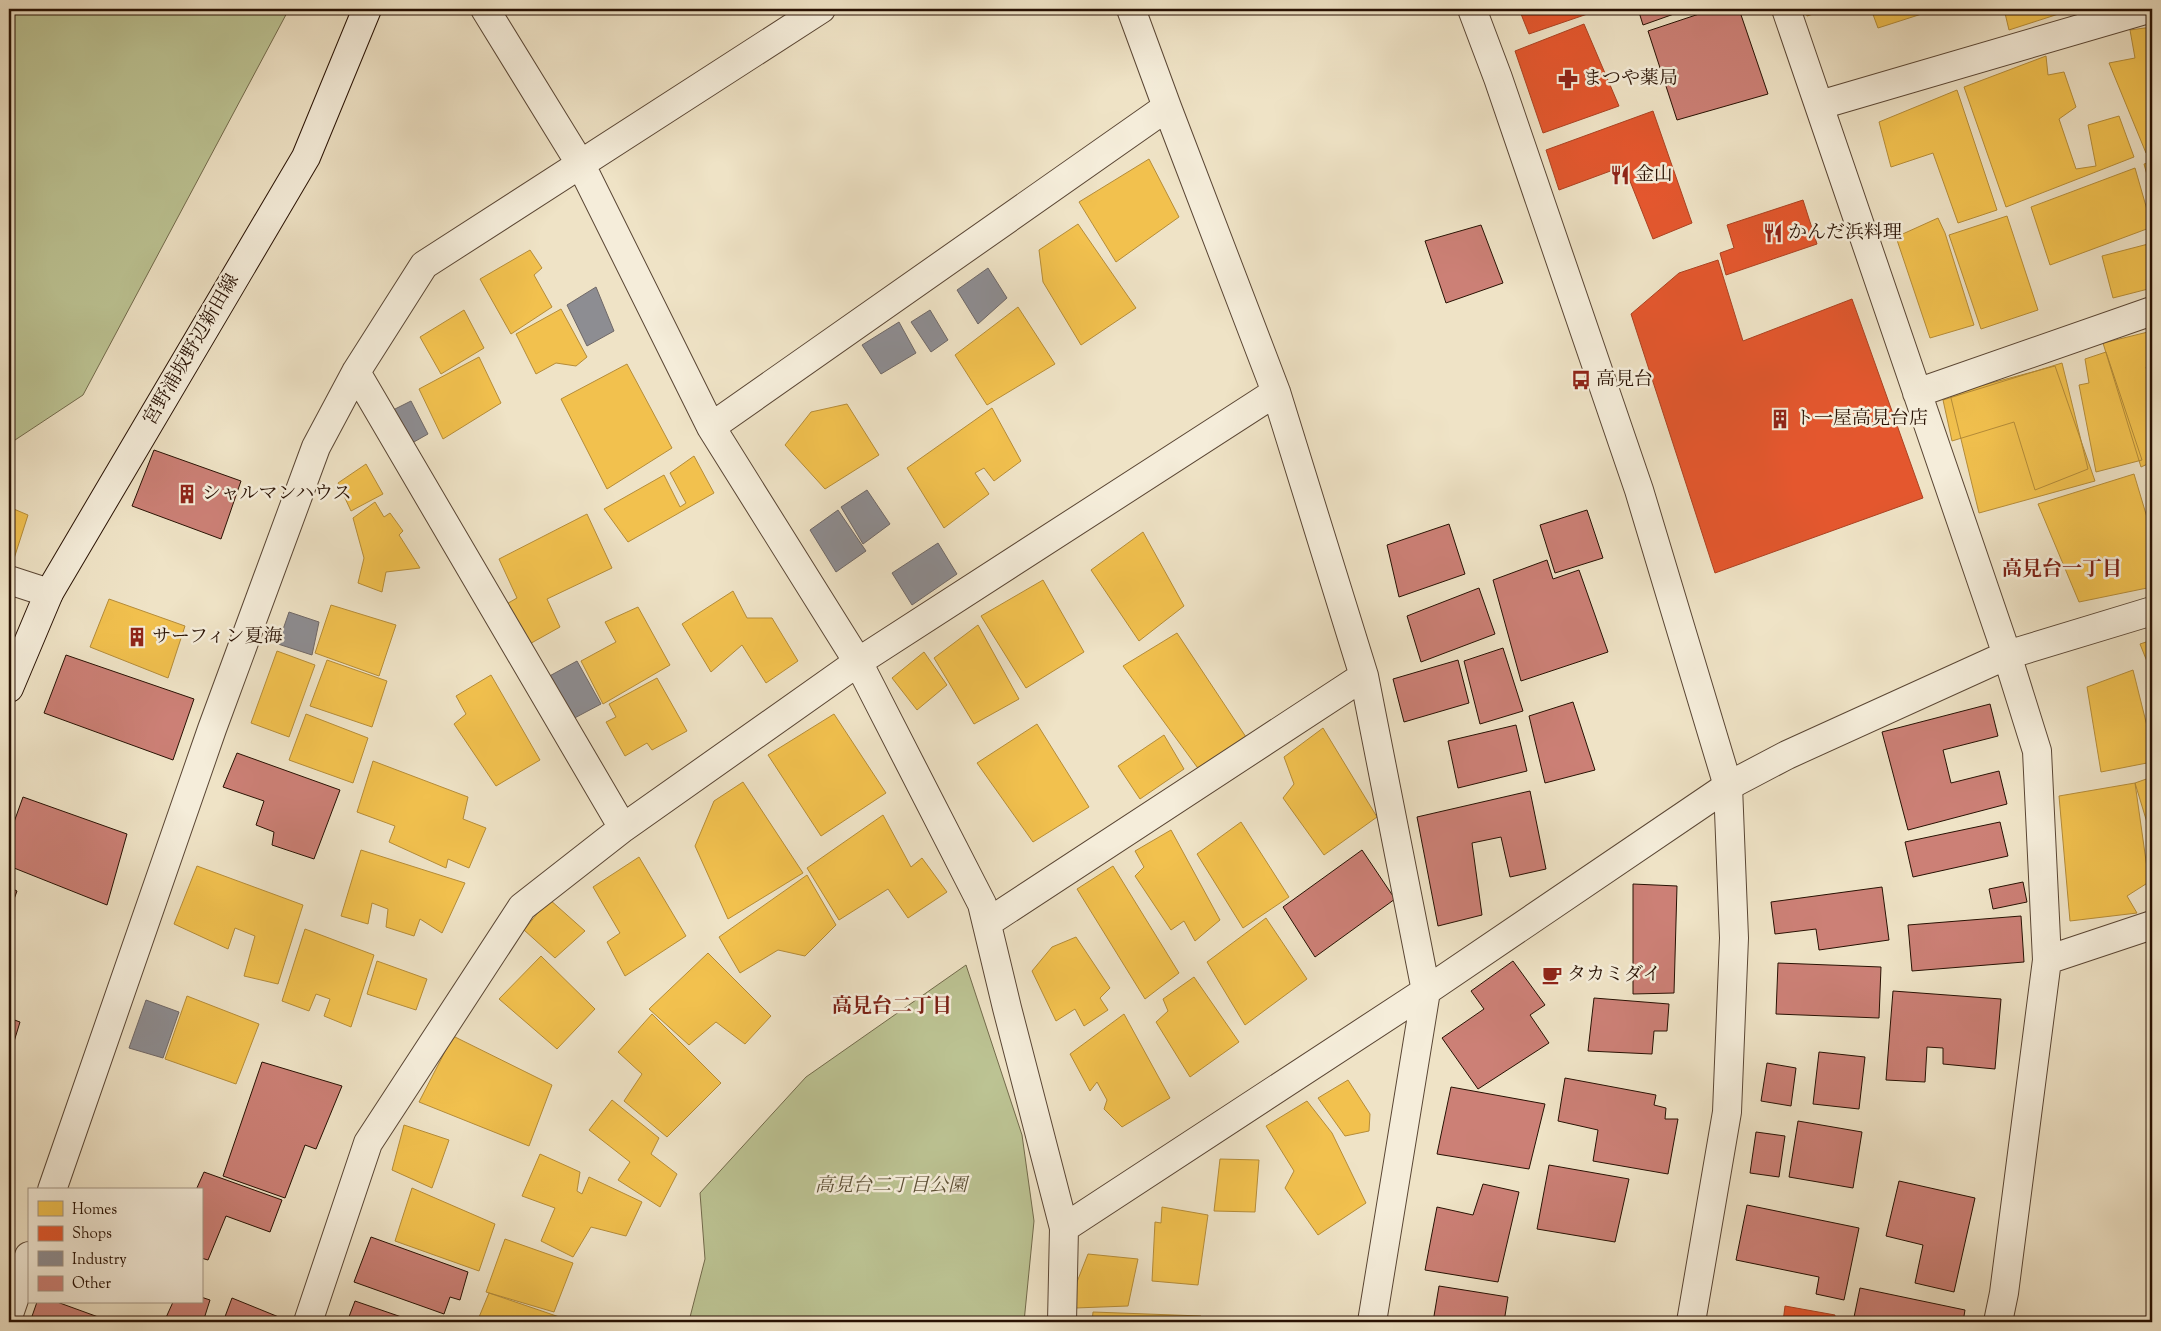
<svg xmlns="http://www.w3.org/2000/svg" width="2161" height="1331" viewBox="0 0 2161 1331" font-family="'Sorts Mill Goudy','Noto Serif JP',serif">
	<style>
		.green { fill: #bcc393; stroke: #726a4b }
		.homes { fill: #f2c14e; stroke: #b58c38 }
		.shops { fill: #e4572e; stroke: #ac4221 }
		.industry { fill: #8d8d92; stroke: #6f6867 }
		.building { fill: #cc8076; stroke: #281103 }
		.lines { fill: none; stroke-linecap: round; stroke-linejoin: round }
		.minor-casing { stroke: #5a4634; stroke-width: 30 }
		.tertiary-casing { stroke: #5a4634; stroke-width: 30 }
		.secondary-casing { stroke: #281103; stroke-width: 30 }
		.minor { stroke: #f5edda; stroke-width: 28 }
		.tertiary { stroke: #f5edda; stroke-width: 28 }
		.secondary { stroke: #f5edda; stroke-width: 28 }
		.labels { text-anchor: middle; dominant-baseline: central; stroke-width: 5; stroke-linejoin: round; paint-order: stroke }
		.poi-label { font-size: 19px; fill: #281103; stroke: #f5edda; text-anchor: start }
		.street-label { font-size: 19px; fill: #281103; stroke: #f5edda }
		.park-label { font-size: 19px; font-style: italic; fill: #5c4f35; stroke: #f5edda }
		.neighbourhood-label { font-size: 20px; font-weight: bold; fill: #7a1f14; stroke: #f5edda }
	</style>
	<rect width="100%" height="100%" fill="#efe3c6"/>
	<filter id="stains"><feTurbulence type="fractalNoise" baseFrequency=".004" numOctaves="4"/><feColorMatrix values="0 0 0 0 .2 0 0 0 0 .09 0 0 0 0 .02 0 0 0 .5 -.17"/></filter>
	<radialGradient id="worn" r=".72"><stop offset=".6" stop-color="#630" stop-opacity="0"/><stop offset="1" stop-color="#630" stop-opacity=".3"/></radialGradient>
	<path class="green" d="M9 9H289L83 395 9 444Z
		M966 965 1022 1135 1034 1221 1024 1322 689 1321 705 1259 700 1193 806 1077Z"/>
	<path class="homes" d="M1805 9H1829L1807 16Z
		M1871 9H1931V11L1878 28Z
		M2004 9H2074L2009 30Z
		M2152 27V151L2146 153 2109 63 2135 58 2130 30Z
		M2046 56 2048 75 2064 72 2076 107 2059 119 2076 169 2096 166 2088 125 2119 116 2134 157 2006 207 1964 87Z
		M1957 90 1997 210 1958 223 1933 153 1891 167 1879 122Z
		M1149 159 1179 217 1116 262 1079 202Z
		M2152 162V193L2144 164Z
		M2135 168 2152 227 2050 265 2031 207Z
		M2007 216 2038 310 1981 329 1949 235Z
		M1938 218 1945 233 1974 325 1930 338 1896 237Z
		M1078 224 1136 308 1081 345 1043 282 1039 250Z
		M2152 243V288L2113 298 2102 256Z
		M530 250 542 268 534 275 552 307 511 334 480 279Z
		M1018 307 1055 364 987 405 955 355Z
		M561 309 587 357 576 366 556 363 536 374 516 334Z
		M464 310 484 348 441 374 420 337Z
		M2152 331V462L2141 467 2103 343Z
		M2106 352 2142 460 2096 472 2079 385 2089 383 2085 359Z
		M479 357 501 403 443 439 419 389Z
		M2152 362V390L2146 367Z
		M2062 363 2088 469 2035 490 2014 422 1952 441 1943 400Z
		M627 364 672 448 607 489 561 399Z
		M2055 366 2095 481 1979 513 1950 394Z
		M847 404 879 455 825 489 785 445 811 412Z
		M992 408 1021 461 994 481 984 468 975 473 989 494 944 528 907 468Z
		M694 456 714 493 628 542 604 509 664 475 680 507 686 503 670 473Z
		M366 464 383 494 351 511 338 483Z
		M2134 474 2152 534V587L2079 602 2038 504Z
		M375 502 384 517 390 513 403 531 399 535 420 568 386 572 382 592 358 583 364 558 353 518Z
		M9 507 28 515 11 568 9 567Z
		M587 514 612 568 547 599 560 627 526 646 503 606 517 598 499 559Z
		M1143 532 1184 606 1139 641 1091 570Z
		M1043 580 1084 652 1026 688 981 616Z
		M733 591 747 618H772L798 661 766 683 742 645 711 672 682 624Z
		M109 599 185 626 168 678 90 647Z
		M331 605 396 625 379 676 315 653Z
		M638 607 670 665 603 704 581 661 616 642 605 622Z
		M978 625 1019 699 974 724 934 658Z
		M1177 633 1246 737 1200 771 1123 666Z
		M2152 640V674L2140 644Z
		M277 651 315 665 289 737 251 723Z
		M924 652 947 685 917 710 892 678Z
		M327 660 387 681 372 727 310 706Z
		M2133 670 2152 746V762L2101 772 2087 687Z
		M491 675 540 760 496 786 454 724 466 714 456 696Z
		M657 678 687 731 652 750 647 743 625 756 606 722 616 717 609 704Z
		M306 714 368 738 353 783 289 760Z
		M834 714 886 793 821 836 768 755Z
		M1037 724 1089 807 1033 842 977 763Z
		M1323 728 1377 817 1324 855 1283 798 1294 784 1284 757Z
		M1164 735 1184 769 1140 799 1118 766Z
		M373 761 468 797 463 819 486 828 469 868 448 859 446 868 389 842 395 826 357 812Z
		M2152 777V839L2135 783Z
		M743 782 803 873 728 919 695 846 714 801Z
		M2135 783 2149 882 2127 896 2137 913 2070 921 2059 796Z
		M883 815 911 867 922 858 947 892 908 918 888 889 839 920 807 868Z
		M1241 822 1289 897 1243 928 1197 854Z
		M1171 830 1220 920 1195 941 1184 921 1171 930 1135 876 1144 867 1135 851Z
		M361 850 465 883 442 933 420 919 414 936 386 927 388 909 372 903 368 924 341 916Z
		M639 857 686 936 625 976 607 942 620 933 593 887Z
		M197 866 303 905 278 984 244 976 255 936 235 928 228 949 174 924Z
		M1113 866 1179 973 1145 999 1077 889Z
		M807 875 836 925 805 956 778 950 740 973 719 937Z
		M549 899 585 931 555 958 524 930Z
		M1266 918 1307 979 1245 1025 1207 962Z
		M305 929 374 955 351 1027 324 1016 330 999 316 994 309 1011 282 1001Z
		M1076 937 1110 988 1100 998 1108 1010 1084 1026 1075 1009 1056 1021 1032 971 1052 947Z
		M708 953 771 1016 745 1044 716 1022 689 1045 649 1009Z
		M541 956 595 1009 557 1049 499 999Z
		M377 961 427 979 416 1010 367 994Z
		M1194 977 1239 1042 1190 1077 1156 1022 1168 1011 1163 999Z
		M187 996 259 1024 236 1084 165 1059Z
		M652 1014 721 1083 667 1137 624 1101 642 1074 618 1052Z
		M1124 1014 1170 1098 1122 1127 1104 1109 1107 1100 1097 1082 1090 1091 1070 1054Z
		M453 1036 552 1085 529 1146 419 1102Z
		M1348 1080 1370 1114 1369 1131 1345 1136 1318 1098Z
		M612 1100 659 1138 651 1154 677 1174 660 1207 618 1180 630 1162 589 1130Z
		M1307 1101 1332 1133 1366 1203 1318 1235 1285 1188 1294 1171 1266 1126Z
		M404 1125 449 1140 432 1188 392 1170Z
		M540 1154 580 1172 577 1191 582 1194 589 1177 642 1202 626 1236 591 1227 573 1257 541 1241 555 1208 522 1196Z
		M1220 1159 1259 1160 1255 1212 1214 1211Z
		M412 1188 495 1224 479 1271 395 1241Z
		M1162 1207 1208 1215 1198 1285 1152 1281 1155 1222 1161 1223Z
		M505 1239 573 1263 554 1312 486 1292Z
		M1088 1254 1138 1259 1128 1306 1075 1308V1287Z
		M489 1293 574 1322H477Z
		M1093 1312 1201 1316V1322H1092Z"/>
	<path class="shops" d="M1519 9H1602L1529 34Z
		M1584 24 1619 106 1543 133 1515 51Z
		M1653 111 1692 223 1653 239 1624 166 1559 190 1546 150Z
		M1803 200 1817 244 1726 275 1720 253 1734 248 1727 225Z
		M1718 260 1743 341 1852 299 1923 498 1715 573 1631 314 1679 273Z
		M1785 1306 1835 1315 1834 1322H1783Z"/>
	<path class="industry" d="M988 268 1007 298 978 324 957 290Z
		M596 287 614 331 587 346 567 305Z
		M930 310 948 340 931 352 911 322Z
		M899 322 916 353 881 374 862 345Z
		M411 401 428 434 405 447 387 413Z
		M867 490 890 524 863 544 841 507Z
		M838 510 866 551 836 572 810 530Z
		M938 543 957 574 912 605 892 573Z
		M289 612 319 622 312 655 278 644Z
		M577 661 601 704 567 722 544 679Z
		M146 1000 179 1012 163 1058 129 1048Z"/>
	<path class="building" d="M1638 9H1688L1643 25Z
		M1714 9H1739L1768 94 1677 120 1648 31Z
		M1481 225 1503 283 1446 303 1425 241Z
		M154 450 241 481 221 539 132 506Z
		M1587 510 1603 558 1555 573 1540 525Z
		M1449 524 1465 574 1399 597 1387 545Z
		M1547 560 1553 579 1579 570 1608 652 1521 681 1493 580Z
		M1479 588 1495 634 1421 662 1407 616Z
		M1503 648 1523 711 1480 724 1464 661Z
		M66 655 194 699 173 760 44 713Z
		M1458 660 1469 703 1404 722 1393 679Z
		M1573 702 1595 770 1545 783 1529 716Z
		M1990 704 1998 736 1943 750 1951 783 1999 771 2007 804 1908 830 1882 732Z
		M1516 725 1527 771 1458 788 1448 741Z
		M237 753 340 790 314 859 272 845 274 832 256 825 264 801 223 787Z
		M1530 791 1546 869 1510 877 1501 837 1472 843 1482 915 1438 926 1417 817Z
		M23 797 127 834 107 905 9 866V836Z
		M2000 822 2008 856 1913 877 1905 842Z
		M1362 850 1395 899 1315 957 1283 907Z
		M2023 882 2027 902 1993 909 1989 889Z
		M1633 884 1677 886 1674 993 1633 994Z
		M9 887 17 891 9 913Z
		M1882 887 1889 940 1819 950 1816 929 1775 934 1771 902Z
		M2021 916 2024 962 1912 971 1908 925Z
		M1513 961 1545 1005 1530 1015 1549 1043 1478 1089 1442 1038 1484 1009 1471 991Z
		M1778 963 1881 967 1879 1018 1776 1014Z
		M1893 991 2001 999 1995 1069 1943 1064V1048L1927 1047 1925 1082 1886 1080Z
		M1594 998 1669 1004 1667 1031H1654L1652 1054 1588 1051Z
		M9 1018 20 1022 9 1058Z
		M1819 1052 1865 1057 1859 1109 1813 1104Z
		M262 1062 342 1086 316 1149 305 1145 285 1198 223 1176Z
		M1767 1063 1796 1068 1791 1106 1761 1101Z
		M1565 1078 1656 1095 1654 1105 1666 1108 1665 1119H1678L1668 1174 1593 1161 1598 1130 1558 1121Z
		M1451 1087 1545 1104 1529 1169 1437 1154Z
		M1798 1121 1862 1132 1853 1188 1789 1177Z
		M1756 1132 1785 1136 1779 1177 1750 1173Z
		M1549 1165 1629 1179 1615 1242 1537 1229Z
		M204 1172 282 1200 270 1232 226 1216 208 1260 201 1258V1190H196Z
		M1899 1181 1975 1198 1954 1292 1915 1283 1923 1245 1886 1236Z
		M1483 1184 1519 1192 1498 1282 1425 1270 1437 1207 1473 1215Z
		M1747 1205 1859 1228 1844 1300 1816 1294 1819 1277 1736 1260Z
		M371 1237 468 1272 460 1300 450 1297 444 1314 354 1282Z
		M1439 1286 1508 1297 1504 1322H1433Z
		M1860 1288 1965 1310 1963 1322H1853Z
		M201 1297 210 1300 203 1322H164L173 1302H201Z
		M232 1298 291 1322H223Z
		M355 1301 416 1322H347Z
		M37 1302H57L112 1322H30Z"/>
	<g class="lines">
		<defs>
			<path id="minor" d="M485 9 581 165 711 427 858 662 982 904 1007 1008 1064 1228 1062 1322
				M1131 9 1167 107 1276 392 1364 676 1426 991 1372 1322
				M1786 9 2007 655 2037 751 2047 960 2004 1293 1998 1322
				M1820 105 2148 9
				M356 372 623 828
				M1917 393 2152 311
				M711 427 1167 107
				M9 580 49 593
				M987 923 1364 676
				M2047 960 2152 925
				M52 1190 212 729 316 447 356 372 424 265 821 9
				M1064 1228 1426 991 1728 786 1787 755 2007 655 2152 611
				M9 1314 29 1256
				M308 1322 368 1143 522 907 623 828 858 662 1276 392"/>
			<path id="tertiary" d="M1472 9 1498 78 1639 490 1728 786 1734 938 1727 1112 1691 1322"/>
			<path id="secondary" d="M9 688 49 593 306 157 367 9"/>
		</defs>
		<use href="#minor" class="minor-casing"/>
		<use href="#tertiary" class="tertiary-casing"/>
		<use href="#secondary" class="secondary-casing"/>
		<use href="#minor" class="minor"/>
		<use href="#tertiary" class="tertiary"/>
		<use href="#secondary" class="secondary"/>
	</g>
	<defs>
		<symbol id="pharmacy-bare" viewBox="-9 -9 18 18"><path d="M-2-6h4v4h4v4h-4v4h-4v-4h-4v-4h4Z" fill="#8f2418" stroke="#f5edda" stroke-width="2.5" paint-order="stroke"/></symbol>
		<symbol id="restaurant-bare" viewBox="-9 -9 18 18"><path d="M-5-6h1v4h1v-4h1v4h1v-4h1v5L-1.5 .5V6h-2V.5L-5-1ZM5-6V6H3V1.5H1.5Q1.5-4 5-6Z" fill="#8f2418" stroke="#f5edda" stroke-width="2.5" paint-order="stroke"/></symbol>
		<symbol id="bus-bare" viewBox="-9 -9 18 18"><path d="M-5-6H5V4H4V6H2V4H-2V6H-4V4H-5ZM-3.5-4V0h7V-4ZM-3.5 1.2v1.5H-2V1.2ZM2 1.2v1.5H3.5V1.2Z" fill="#8f2418" stroke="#f5edda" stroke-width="2.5" paint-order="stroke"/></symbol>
		<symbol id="building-bare" viewBox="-9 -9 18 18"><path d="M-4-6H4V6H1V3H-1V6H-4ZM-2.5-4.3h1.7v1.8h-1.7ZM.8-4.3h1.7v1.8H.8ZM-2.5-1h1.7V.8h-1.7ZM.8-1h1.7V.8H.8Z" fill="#8f2418" stroke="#f5edda" stroke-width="2.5" paint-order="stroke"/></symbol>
		<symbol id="cafe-bare" viewBox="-9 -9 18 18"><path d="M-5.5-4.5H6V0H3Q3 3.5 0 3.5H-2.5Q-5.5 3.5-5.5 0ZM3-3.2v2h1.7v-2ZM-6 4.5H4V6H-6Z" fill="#8f2418" stroke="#f5edda" stroke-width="2.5" paint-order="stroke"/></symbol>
	</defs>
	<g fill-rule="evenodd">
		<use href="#pharmacy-bare" x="1554" y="65" width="28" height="28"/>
		<use href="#restaurant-bare" x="1606" y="161" width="28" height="28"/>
		<use href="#restaurant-bare" x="1759" y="219" width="28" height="28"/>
		<use href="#bus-bare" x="1567" y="366" width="28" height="28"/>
		<use href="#building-bare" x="1766" y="405" width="28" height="28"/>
		<use href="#building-bare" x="173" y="480" width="28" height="28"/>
		<use href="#building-bare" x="123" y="623" width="28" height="28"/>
		<use href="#cafe-bare" x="1538" y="961" width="28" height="28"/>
	</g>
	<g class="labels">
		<g class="poi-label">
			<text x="1583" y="79">まつや薬局</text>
			<text x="1635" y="175">金山</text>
			<text x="1788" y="233">かんだ浜料理</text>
			<text x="1596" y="380">高見台</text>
			<text x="1795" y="419">ト一屋高見台店</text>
			<text x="202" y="494">シャルマンハウス</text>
			<text x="152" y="637">サーフィン夏海</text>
			<text x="1567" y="975">タカミダイ</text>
		</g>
		<g class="street-label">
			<text transform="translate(192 350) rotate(-60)">宮野浦坂野辺新田線</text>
		</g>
		<g class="park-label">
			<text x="891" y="1186">高見台二丁目公園</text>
		</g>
		<g class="neighbourhood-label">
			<text x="2062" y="570">高見台一丁目</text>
			<text x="892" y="1007">高見台二丁目</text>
		</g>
	</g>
	<rect width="2161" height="1331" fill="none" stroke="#efe3c6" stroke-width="30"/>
	<rect x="10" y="10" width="2141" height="1311" fill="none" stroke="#281103" stroke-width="2.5"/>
	<rect x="15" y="15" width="2131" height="1301" fill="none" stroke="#281103"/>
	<rect x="28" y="1188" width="175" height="115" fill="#f5edda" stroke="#a39584"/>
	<rect x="38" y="1201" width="25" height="15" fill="#f2c14e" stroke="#a39584"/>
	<text x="72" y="1214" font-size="15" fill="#281103">Homes</text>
	<rect x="38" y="1226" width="25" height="15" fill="#e4572e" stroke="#a39584"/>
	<text x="72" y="1238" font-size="15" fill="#281103">Shops</text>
	<rect x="38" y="1251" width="25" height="15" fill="#8d8d92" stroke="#a39584"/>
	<text x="72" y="1264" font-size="15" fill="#281103">Industry</text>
	<rect x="38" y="1276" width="25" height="15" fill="#cc8076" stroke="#a39584"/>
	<text x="72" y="1288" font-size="15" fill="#281103">Other</text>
	<rect width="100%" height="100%" filter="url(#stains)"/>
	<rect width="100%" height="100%" fill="url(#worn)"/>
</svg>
